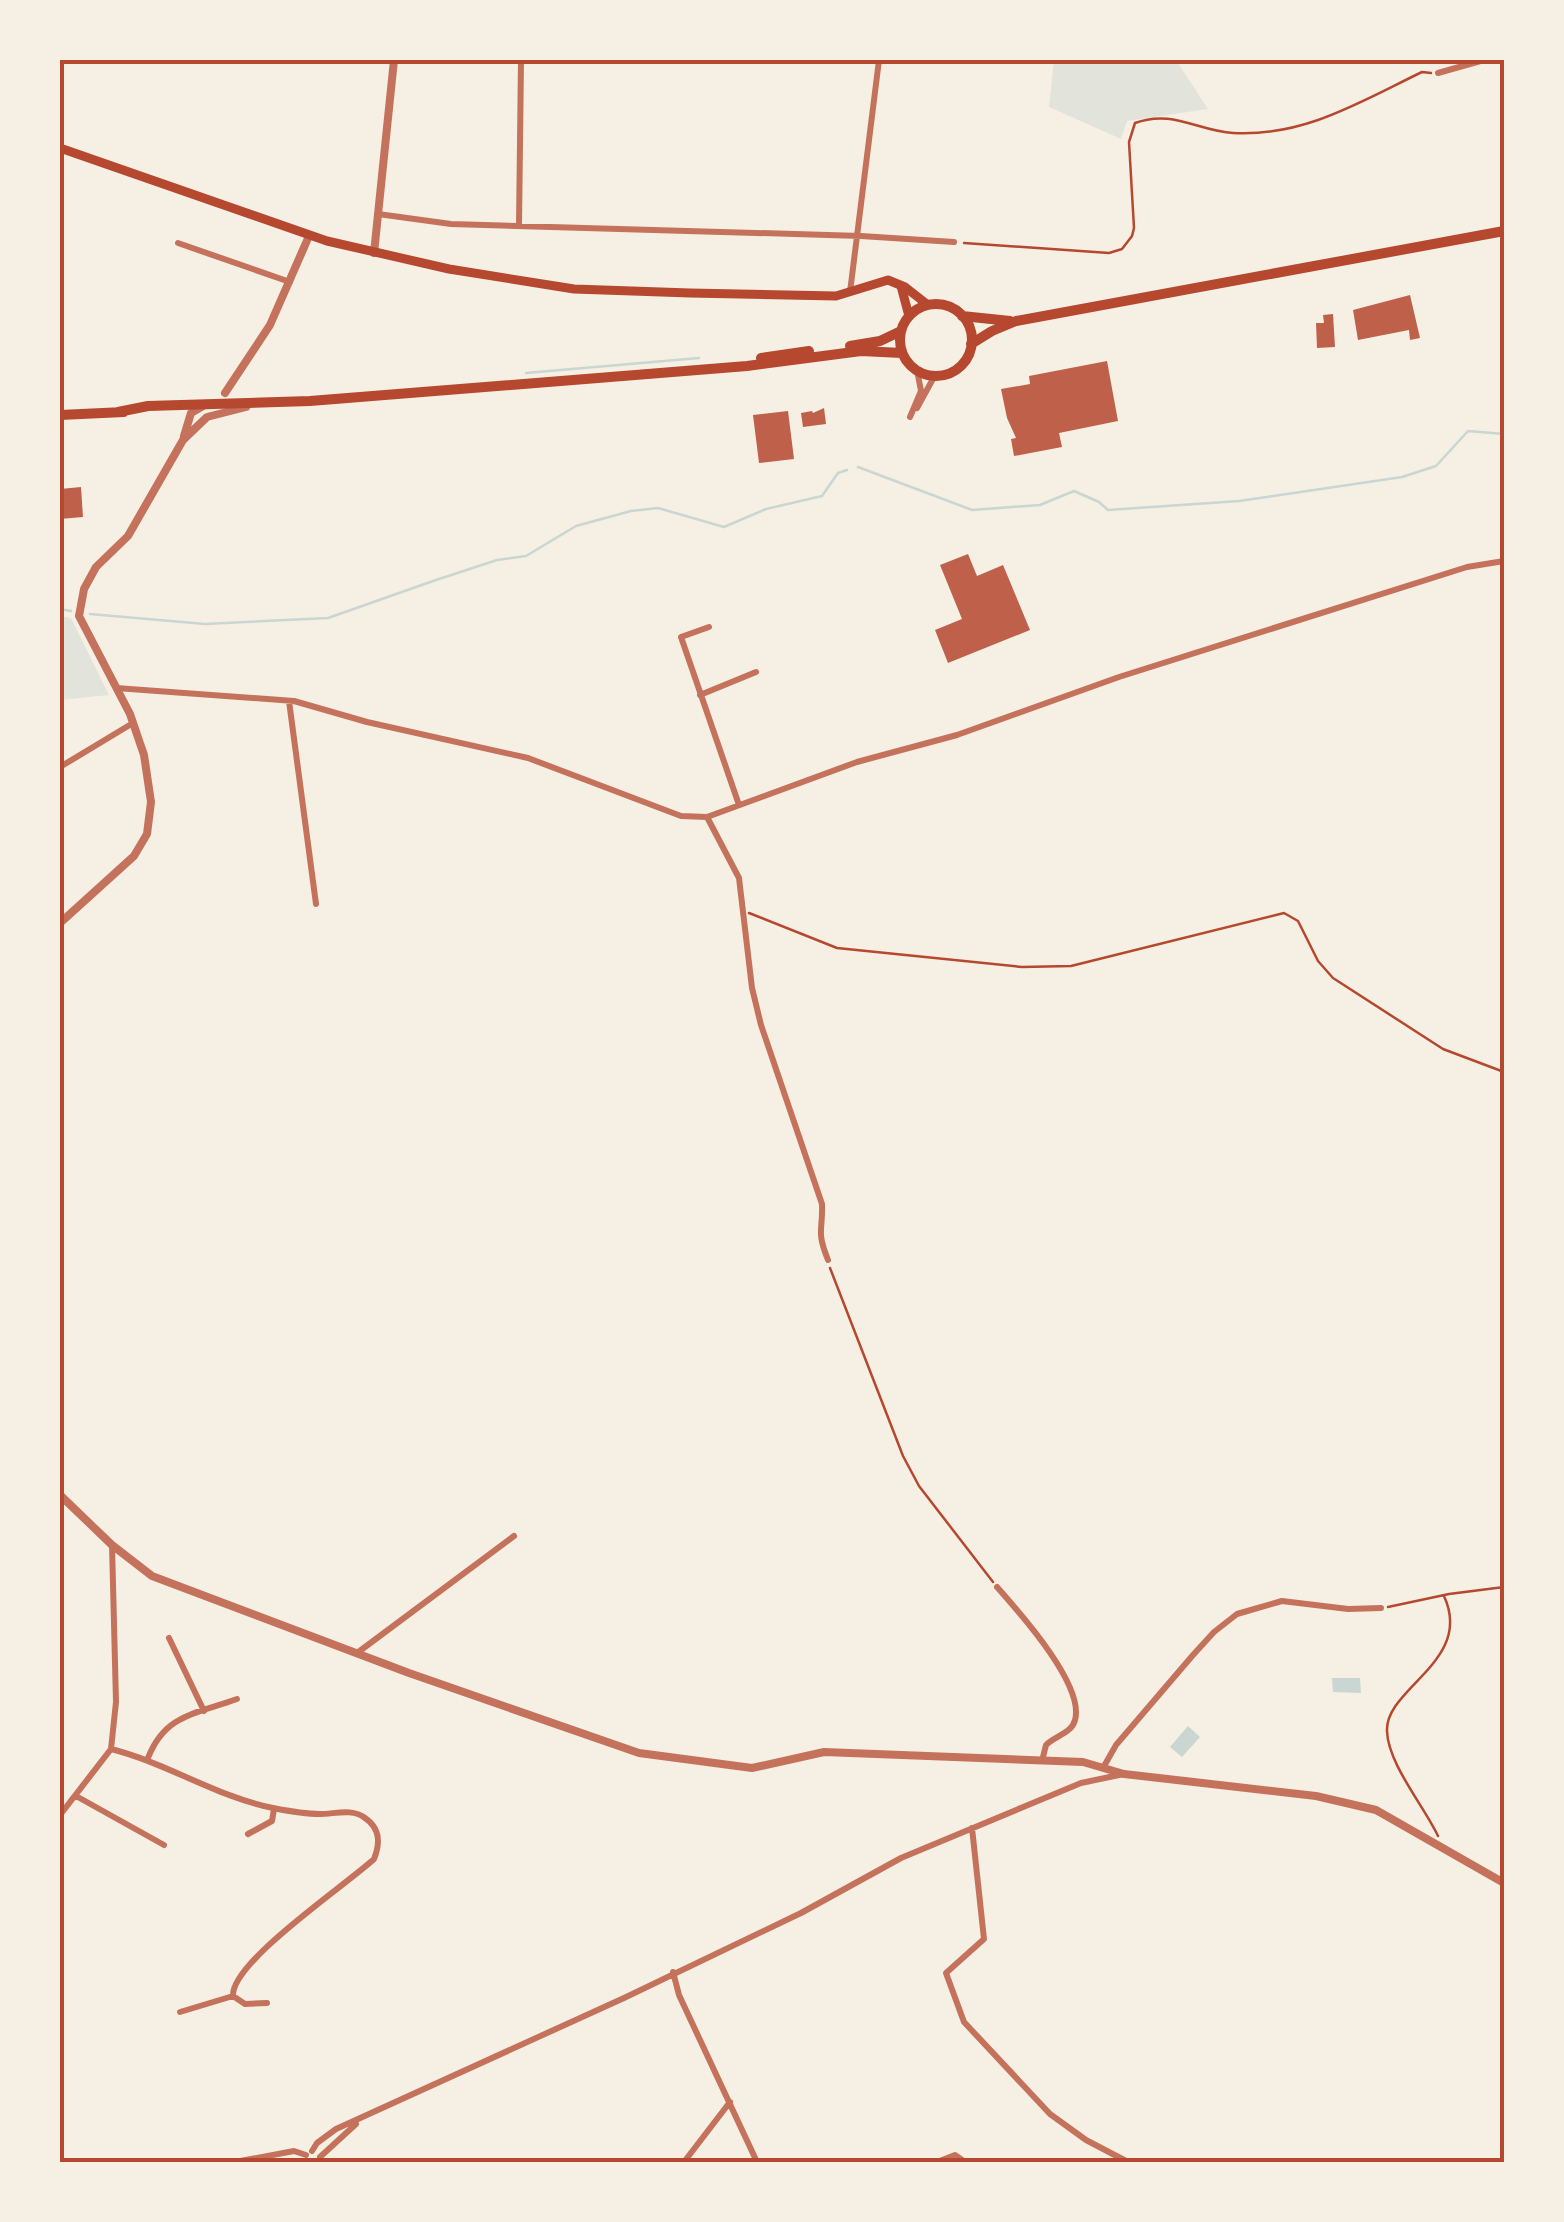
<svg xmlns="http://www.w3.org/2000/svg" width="1564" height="2222" viewBox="0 0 1564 2222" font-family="'Public Sans',sans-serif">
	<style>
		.green { fill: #e2e4dc }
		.water { fill: #c9d6d2 }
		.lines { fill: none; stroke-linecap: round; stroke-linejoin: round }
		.stream { stroke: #c9d6d2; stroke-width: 2.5 }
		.building { fill: #bf614a }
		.path { stroke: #b5482f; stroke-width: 2.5 }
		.minor { stroke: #c5725c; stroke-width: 6 }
		.tertiary { stroke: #c5725c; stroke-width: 8 }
		.secondary { stroke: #b5482f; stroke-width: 9 }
		.primary { stroke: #b5482f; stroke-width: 10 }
		.neatline { fill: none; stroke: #b5482f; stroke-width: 4 }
	</style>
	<rect width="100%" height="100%" fill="#f6efe4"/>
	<path class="green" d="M1054 60H1176L1208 109 1127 121 1121 139 1049 107Z
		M60 616 71 618 109 695 60 700Z"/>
	<path class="water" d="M1332 1678H1360L1361 1693 1333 1692Z
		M1188 1726 1200 1737 1182 1757 1170 1747Z"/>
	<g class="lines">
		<path class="stream" d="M526 373 699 358
			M858 467 972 510 1040 505 1074 491 1099 502 1108 510 1239 501 1402 477 1436 466 1468 431 1504 434
			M60 609 71 611
			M90 614 205 624 328 618 436 580 497 560 526 556 576 526 631 511 658 508 724 527 766 509 822 496 838 473 847 470"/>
	</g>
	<path class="building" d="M1410 295 1420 338 1410 340 1409 330 1358 340 1353 310Z
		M1333 314 1335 347 1317 348 1316 323H1324L1323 315Z
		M1107 361 1118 421 1059 433 1062 447 1014 456 1011 439 1016 438 1007 418 1001 389 1030 384 1029 376Z
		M824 408 826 424 803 427 801 413 812 411 813 413Z
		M788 411 794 459 759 463 753 415Z
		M81 487 83 517 60 519V489Z
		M968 554 977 576 1003 565 1030 630 948 663 935 630 962 619 940 565Z"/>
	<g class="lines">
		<path class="path" d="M964 243 1109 253 1122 249 1132 236 1134 228 1129 142 1135 123C1172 109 1198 131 1233 133 1304 137 1360 102 1422 72L1431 73
			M749 913 837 948 1022 967 1071 966 1284 913 1298 921 1318 961 1333 978 1443 1049 1504 1072
			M830 1268 903 1456 919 1486 993 1582
			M1388 1607 1449 1594 1504 1587
			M1438 1836C1424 1806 1388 1764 1387 1731 1385 1688 1474 1661 1444 1596"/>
		<path class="minor" d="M1438 73 1484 60
			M378 214 451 224 861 236 954 242
			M519 225 521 60
			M178 243 290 282
			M850 292 879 60
			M917 408 934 377
			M910 417 921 391 917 370
			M709 627 681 637 739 805
			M116 688 294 701 367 722 528 758 681 816 707 817 857 762 957 735 1119 677 1467 567 1504 561
			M700 695 756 672
			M289 701 316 904
			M60 767 133 723
			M707 817 739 878 752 988 761 1025 822 1204C823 1232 816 1230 828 1260
			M997 1587C1019 1612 1085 1685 1075 1720 1072 1733 1055 1736 1046 1745L1042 1761
			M169 1638 204 1711
			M357 1653 514 1536
			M111 1749C167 1763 217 1797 273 1808 288 1811 305 1814 320 1814 335 1814 352 1808 365 1818 381 1829 380 1844 374 1859 346 1885 231 1962 233 1996L245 2004 267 2003
			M148 1758C165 1714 196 1714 237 1699
			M1103 1768 1116 1745 1193 1655 1214 1632 1237 1614 1282 1601 1348 1609 1381 1608
			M76 1796 164 1845
			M60 1815 111 1749 116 1702 112 1545
			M972 1828 984 1939 946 1973 964 2022 1050 2114 1086 2140 1128 2162
			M248 1834 272 1821 274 1809
			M673 1972 679 1995 757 2162
			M180 2012 233 1996
			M312 2151 317 2143 336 2129 624 1998 801 1913 901 1858 1081 1783 1124 1774
			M320 2157 356 2124
			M235 2162 294 2151 306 2155
			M684 2162 730 2102
			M937 2162 955 2155 965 2162"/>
		<path class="tertiary" d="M374 253 394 60
			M225 393 270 325 309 236
			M184 436 191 413 203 406
			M60 923 134 856 147 834 151 802 144 755 130 714 79 616 84 589 96 567 128 536 183 440 207 417 246 407
			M60 1495 112 1545 152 1576 409 1673 639 1753 752 1768 824 1752 1083 1762 1124 1774 1316 1796 1376 1810 1504 1883"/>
		<path class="secondary" d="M60 148 327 241 449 269 574 289 690 293 836 296 888 280 905 287 928 305
			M901 286 909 316"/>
		<path class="primary" d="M900 340a36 36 0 1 1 72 0a36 36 0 1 1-72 0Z
			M962 316 1010 321
			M971 344 992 331 1016 321 1504 231
			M850 346 880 341 901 331
			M761 358 809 351
			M118 412 148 406 310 401 747 366 861 351 902 353
			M60 415 124 412"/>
	</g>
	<rect width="1564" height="2222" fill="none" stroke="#f6efe4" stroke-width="125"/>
	<rect x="62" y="62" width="1440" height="2098" class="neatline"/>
</svg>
